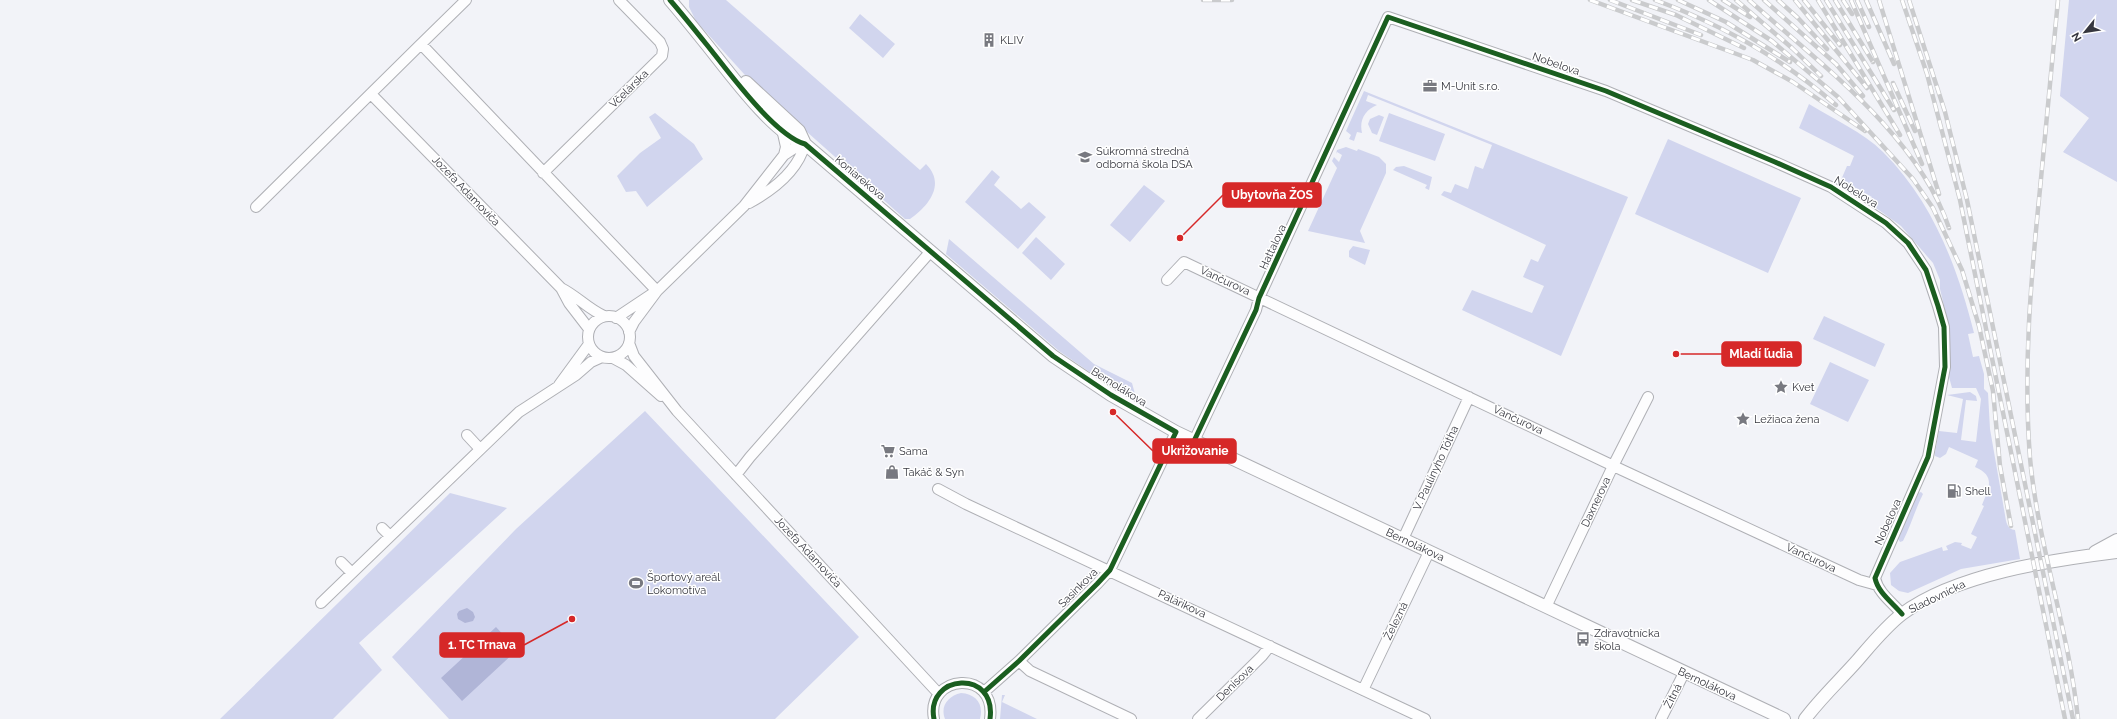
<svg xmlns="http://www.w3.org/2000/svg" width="2117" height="719" viewBox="0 0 2117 719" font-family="Raleway,sans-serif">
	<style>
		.green { fill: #d1d5ee }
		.water { fill: #b0b5d7 }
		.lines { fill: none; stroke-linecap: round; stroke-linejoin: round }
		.minor-casing { stroke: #afb0b5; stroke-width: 12 }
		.tertiary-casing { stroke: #afb0b5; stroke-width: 14 }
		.minor { stroke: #fdfdfe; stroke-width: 10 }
		.tertiary { stroke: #fdfdfe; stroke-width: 12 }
		.rail-casing { stroke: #cacbcd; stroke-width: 4.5 }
		.rail { stroke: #fff; stroke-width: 3; stroke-dasharray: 9; stroke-linecap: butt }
		.cycleway-casing { stroke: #fff; stroke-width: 8 }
		.cycleway { stroke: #1b5e20; stroke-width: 5 }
		.labels { text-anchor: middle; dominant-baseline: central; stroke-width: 3; stroke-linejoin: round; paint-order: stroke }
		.poi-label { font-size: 11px; fill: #36373f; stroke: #fff; text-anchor: start }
		.street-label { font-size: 11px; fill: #36373f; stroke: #fff }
		.leader { fill: none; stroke: #d62828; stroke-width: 1.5 }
		.callout-dot { fill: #d62828; stroke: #fff; stroke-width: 1.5 }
		.callout { fill: #d62828; stroke: #d62828; stroke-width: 1.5 }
		.callout-label { font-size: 12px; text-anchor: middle; font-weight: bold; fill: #fff }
	</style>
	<rect width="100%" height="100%" fill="#f2f3f8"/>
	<path class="green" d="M689 0H726L920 170 926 164C946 184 929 206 910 219H905L754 85 696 21 689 7Z
		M2069 0H2117V182L2063 152 2089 118 2060 96Z
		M860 14 895 44 883 58 849 28Z
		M1364 91 1628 197 1561 356 1462 310 1472 290 1532 313 1544 286 1523 277 1531 259 1538 262 1546 245 1441 195 1444 191 1451 193 1455 184 1468 189 1475 166 1483 169 1492 145 1368 95 1366 101 1377 105C1365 110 1359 120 1362 133L1357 132 1354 141 1349 139 1351 135 1346 131Z
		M1809 104C1833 119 1863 132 1883 152 1933 202 1957 266 1974 333L1968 334 1973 357 1979 356 1984 374V389L1988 393 1990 429 2005 515C2006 521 2007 530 2015 530L2020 559 1961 569 1908 593 1899 591 1891 585 1890 573 1900 562 1942 547 1943 551 1948 550 1946 546 1955 542 1962 543 1961 545 1971 549 1977 537 1971 534 1984 506 1982 505C1989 488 1996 476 1975 467L1978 460 1949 447 1946 454 1940 458 1935 456V453L1939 431 1957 433 1963 399 1947 395 1970 392 1976 396 1977 401 1966 400 1961 440 1976 442 1981 399 1976 388H1952L1949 377 1948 322 1940 289V280L1933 263 1901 226 1869 203 1872 197 1841 180 1847 166H1850L1854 156 1799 128Z
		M655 113 694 144 703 159 647 207 636 191 626 192 617 176 640 153 661 138 649 117Z
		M1389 113 1445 134 1435 161 1379 141Z
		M1379 115 1384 117 1377 135 1372 133 1368 124 1370 119Z
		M1668 139 1801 198 1768 273 1635 214Z
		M1346 147 1357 151 1358 149 1379 157 1386 164V173L1360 231 1365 243 1308 231 1337 168 1332 161 1334 157 1339 162 1342 155 1337 152 1336 154 1337 150Z
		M1404 166 1432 177 1429 190 1425 188 1427 185 1393 170 1396 167Z
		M992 170 1000 177 994 185 1021 209 1029 202 1046 217 1018 249 965 202Z
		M1144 185 1165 201 1130 242 1110 225Z
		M1036 237 1065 264 1051 280 1022 253Z
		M949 239 1094 364 1132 383 1135 394 1123 395 1059 351 946 254Z
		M1353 246 1370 250 1365 265 1349 257V251Z
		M1824 316 1885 344 1875 367 1813 339Z
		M1830 362 1869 380 1848 422 1810 404Z
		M645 411 859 637 775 719H449L392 657 516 529Z
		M1921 492 1923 494C1915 510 1911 525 1903 541L1900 542 1897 537 1918 493Z
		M450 493 507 508 359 643 382 670 333 719H220Z
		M961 693C976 694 984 704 980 719H945C940 706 948 696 961 693Z
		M1002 695H1005L1002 702 1037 719H1000Z"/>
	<path class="water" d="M467 608 473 612 475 617 473 621 465 623 458 619 457 614 459 611Z
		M496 627 517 650 462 701 441 678Z"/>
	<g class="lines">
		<defs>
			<path id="minor" d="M466 0 421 44 657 291
				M371 94 561 288 569 303 589 329
				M782 129 786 147 784 155
				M543 173 662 56 663 49 660 42 619 0
				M749 203C773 190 798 170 805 144
				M256 207 421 44
				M1167 280 1184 262 1622 470 1859 580 1877 585
				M561 288C577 296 588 309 604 316
				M588 337a21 21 0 1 1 42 0a21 21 0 1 1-42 0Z
				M616 318 655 292
				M629 332 634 322 657 291 744 206 784 155 796 147 805 144
				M629 343 634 356 677 411 939 694
				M613 358 626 365 661 396
				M559 385 589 344
				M467 435 480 449
				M1194 441 1256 310 1259 298 1388 17 1606 91 1775 162 1831 187 1886 223 1908 243 1926 270 1938 306 1944 327 1945 367 1928 457 1875 578C1878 593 1893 603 1902 614
				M736 475 750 457 931 251
				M938 489 966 504 1425 719
				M382 528 390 536
				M1403 539 1469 397
				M341 562 352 573
				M321 603 519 412 576 375 591 362 602 357
				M1546 607 1613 466 1648 397
				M1019 661 1030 671 1131 719
				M1363 690 1429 552
				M984 692 1019 661 1097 584 1110 570 1176 432
				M934 719C925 674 997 668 990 719
				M1198 719 1262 656 1270 646
				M1661 719 1684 673"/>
			<path id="tertiary" d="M670 0C683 15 695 30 707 45 728 71 774 135 805 144L1053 356 1111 395 1176 432 1784 719
				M746 82 799 131 805 144
				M2095 552 2117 540
				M1805 719C1820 699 1839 681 1856 662 1870 646 1885 627 1902 614 1955 574 2052 560 2117 552"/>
		</defs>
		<use href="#minor" class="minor-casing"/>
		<use href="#tertiary" class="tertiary-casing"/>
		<use href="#minor" class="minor"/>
		<use href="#tertiary" class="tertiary"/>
		<defs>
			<path id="rail" d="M1203 0H1232
				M1590 0 1753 60 1793 82 1865 131
				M1610 0 1701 35
				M1632 0 1676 15 1744 48
				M1655 0C1720 24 1783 59 1836 105
				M1678 0 1726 22 1790 62
				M1709 0 1772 41 1838 97 1913 179 1933 208 1962 270 1979 326 1993 391 2000 466 2011 526
				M1723 0 1750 17
				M1736 0 1792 48 1821 76
				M1749 0C1820 64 1918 135 1949 228
				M1764 0 1836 64 1863 96
				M1778 0 1798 18 1827 49
				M1795 0 1867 88
				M1804 0 1840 45
				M1818 0 1900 135
				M1826 0 1894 110
				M1835 0 1873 62
				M1843 0 1852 14
				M1851 0 1922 164
				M1857 0 1869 27
				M1866 0 1894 64
				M1879 0 1939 194
				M1902 0 1927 74 1960 200 2065 719
				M1909 0 1945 112 1967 200 2073 719
				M2058 0C2052 63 2046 126 2040 189 2031 278 2023 367 2030 458 2038 546 2069 631 2078 719
				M1893 83 1915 131"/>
		</defs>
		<use href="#rail" class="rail-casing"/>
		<use href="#rail" class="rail"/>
		<defs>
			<path id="cycleway" d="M670 0C683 15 695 30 707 45 728 71 774 135 805 144L1053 356 1111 395 1176 432 1110 570 1097 584 1019 661 984 692
				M1194 441 1256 310 1259 298 1388 17 1606 91 1775 162 1831 187 1886 223 1908 243 1926 270 1938 306 1944 327 1945 367 1928 457 1875 578C1878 593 1893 603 1902 614
				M934 719C925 674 997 668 990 719"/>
		</defs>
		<use href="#cycleway" class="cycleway-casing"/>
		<use href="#cycleway" class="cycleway"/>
	</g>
	<defs>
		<symbol id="building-bare" viewBox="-9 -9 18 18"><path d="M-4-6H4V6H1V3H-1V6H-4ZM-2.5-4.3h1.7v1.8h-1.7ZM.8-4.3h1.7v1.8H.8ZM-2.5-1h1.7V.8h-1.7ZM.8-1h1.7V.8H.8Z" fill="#787980" stroke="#fff" stroke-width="2.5" paint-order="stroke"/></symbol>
		<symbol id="office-bare" viewBox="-9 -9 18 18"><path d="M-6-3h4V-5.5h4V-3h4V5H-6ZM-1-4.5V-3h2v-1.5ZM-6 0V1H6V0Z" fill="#787980" stroke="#fff" stroke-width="2.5" paint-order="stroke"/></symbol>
		<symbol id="school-bare" viewBox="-9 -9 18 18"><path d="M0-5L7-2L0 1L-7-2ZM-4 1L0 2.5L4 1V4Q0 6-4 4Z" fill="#787980" stroke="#fff" stroke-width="2.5" paint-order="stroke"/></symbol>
		<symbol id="sight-bare" viewBox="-9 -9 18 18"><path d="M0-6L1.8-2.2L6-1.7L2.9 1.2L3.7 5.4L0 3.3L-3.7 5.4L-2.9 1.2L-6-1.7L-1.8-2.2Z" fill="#787980" stroke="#fff" stroke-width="2.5" paint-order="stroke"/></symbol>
		<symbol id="supermarket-bare" viewBox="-9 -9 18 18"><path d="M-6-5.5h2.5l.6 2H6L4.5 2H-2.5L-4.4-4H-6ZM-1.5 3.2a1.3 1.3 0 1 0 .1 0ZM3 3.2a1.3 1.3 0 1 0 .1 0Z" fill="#787980" stroke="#fff" stroke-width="2.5" paint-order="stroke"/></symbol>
		<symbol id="shop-bare" viewBox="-9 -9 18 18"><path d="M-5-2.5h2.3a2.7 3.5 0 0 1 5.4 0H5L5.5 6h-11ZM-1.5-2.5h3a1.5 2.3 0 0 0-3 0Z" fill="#787980" stroke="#fff" stroke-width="2.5" paint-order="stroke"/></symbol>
		<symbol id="fuel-bare" viewBox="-9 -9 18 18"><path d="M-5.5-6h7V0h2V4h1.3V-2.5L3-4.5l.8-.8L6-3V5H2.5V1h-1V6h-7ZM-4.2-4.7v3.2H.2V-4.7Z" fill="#787980" stroke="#fff" stroke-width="2.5" paint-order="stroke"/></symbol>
		<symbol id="stadium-bare" viewBox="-9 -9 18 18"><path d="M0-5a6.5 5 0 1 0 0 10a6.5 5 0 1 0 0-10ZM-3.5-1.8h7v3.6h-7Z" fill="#787980" stroke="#fff" stroke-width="2.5" paint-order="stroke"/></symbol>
		<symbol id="bus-bare" viewBox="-9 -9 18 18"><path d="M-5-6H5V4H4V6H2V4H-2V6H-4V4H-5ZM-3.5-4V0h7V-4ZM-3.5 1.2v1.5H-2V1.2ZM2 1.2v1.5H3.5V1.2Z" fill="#787980" stroke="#fff" stroke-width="2.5" paint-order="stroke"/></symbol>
	</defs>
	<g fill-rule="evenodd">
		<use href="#building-bare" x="979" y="30" width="20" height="20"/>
		<use href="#office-bare" x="1420" y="76" width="20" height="20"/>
		<use href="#school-bare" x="1075" y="147" width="20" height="20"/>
		<use href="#sight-bare" x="1771" y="377" width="20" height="20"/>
		<use href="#sight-bare" x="1733" y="409" width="20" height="20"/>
		<use href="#supermarket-bare" x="878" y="441" width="20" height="20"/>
		<use href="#shop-bare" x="882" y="462" width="20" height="20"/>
		<use href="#fuel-bare" x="1944" y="481" width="20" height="20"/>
		<use href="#stadium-bare" x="626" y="573" width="20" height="20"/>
		<use href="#bus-bare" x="1573" y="629" width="20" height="20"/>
	</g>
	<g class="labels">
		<g class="poi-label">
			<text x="1000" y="40">KLIV</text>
			<text x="1441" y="86">M-Unit s.r.o.</text>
			<text x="1096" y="151">Súkromná stredná<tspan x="1096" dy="13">odborná škola DSA</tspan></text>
			<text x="1792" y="387">Kvet</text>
			<text x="1754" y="419">Ležiaca žena</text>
			<text x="899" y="451">Sama</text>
			<text x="903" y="472">Takáč &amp; Syn</text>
			<text x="1965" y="491">Shell</text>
			<text x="647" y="577">Športový areál<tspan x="647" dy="13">Lokomotíva</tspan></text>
			<text x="1594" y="633">Zdravotnícka<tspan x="1594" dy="13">škola</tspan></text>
		</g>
		<g class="street-label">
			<text transform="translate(1556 64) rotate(19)">Nobelova</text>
			<text transform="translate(629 89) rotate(-44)">Včelárska</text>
			<text transform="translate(860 178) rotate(40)">Koniarekova</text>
			<text transform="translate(466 191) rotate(46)">Jozefa Adamoviča</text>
			<text transform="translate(1856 192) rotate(32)">Nobelova</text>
			<text transform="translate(1273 247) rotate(-65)">Hattalova</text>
			<text transform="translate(1225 281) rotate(25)">Vančurova</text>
			<text transform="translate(1119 387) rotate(32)">Bernolákova</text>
			<text transform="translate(1518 420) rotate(25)">Vančurova</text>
			<text transform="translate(1436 468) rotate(-65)">V. Paulínyho Tótha</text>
			<text transform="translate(1596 502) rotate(-65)">Daxnerova</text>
			<text transform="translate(1888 522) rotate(-66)">Nobelova</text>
			<text transform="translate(1415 545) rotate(25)">Bernolákova</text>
			<text transform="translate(808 552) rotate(47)">Jozefa Adamoviča</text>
			<text transform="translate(1811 558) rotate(25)">Vančurova</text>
			<text transform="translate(1078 588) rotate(-45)">Sasinkova</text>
			<text transform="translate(1937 597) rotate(-26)">Sladovnícka</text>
			<text transform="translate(1182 604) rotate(25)">Palárikova</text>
			<text transform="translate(1396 621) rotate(-64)">Železná</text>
			<text transform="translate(1235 683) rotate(-44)">Denisova</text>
			<text transform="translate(1707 684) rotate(25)">Bernolákova</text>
			<text transform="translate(1673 696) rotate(-63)">Žitná</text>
		</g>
	</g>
	<path class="leader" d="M1180 238L1223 195M1676 354L1722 354M1113 412L1153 451M572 619L524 645"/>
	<g class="callout-dot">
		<circle cx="1180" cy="238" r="4"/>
		<circle cx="1676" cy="354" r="4"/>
		<circle cx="1113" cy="412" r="4"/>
		<circle cx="572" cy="619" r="4"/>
	</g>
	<g class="callout">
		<rect x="1223" y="183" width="98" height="24" rx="4"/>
		<rect x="1722" y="342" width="79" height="24" rx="4"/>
		<rect x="1153" y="439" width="83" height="24" rx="4"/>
		<rect x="440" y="633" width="84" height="24" rx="4"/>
	</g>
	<g class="callout-label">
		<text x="1272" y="199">Ubytovňa ŽOS</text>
		<text x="1761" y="358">Mladí ľudia</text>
		<text x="1195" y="455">Ukrižovanie</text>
		<text x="482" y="649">1. TC Trnava</text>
	</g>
	<g transform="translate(2085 32) rotate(240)" stroke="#ffffff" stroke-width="3" paint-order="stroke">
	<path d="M0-3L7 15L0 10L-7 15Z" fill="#36373f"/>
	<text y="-6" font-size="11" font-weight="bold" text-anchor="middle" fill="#36373f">N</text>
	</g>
</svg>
